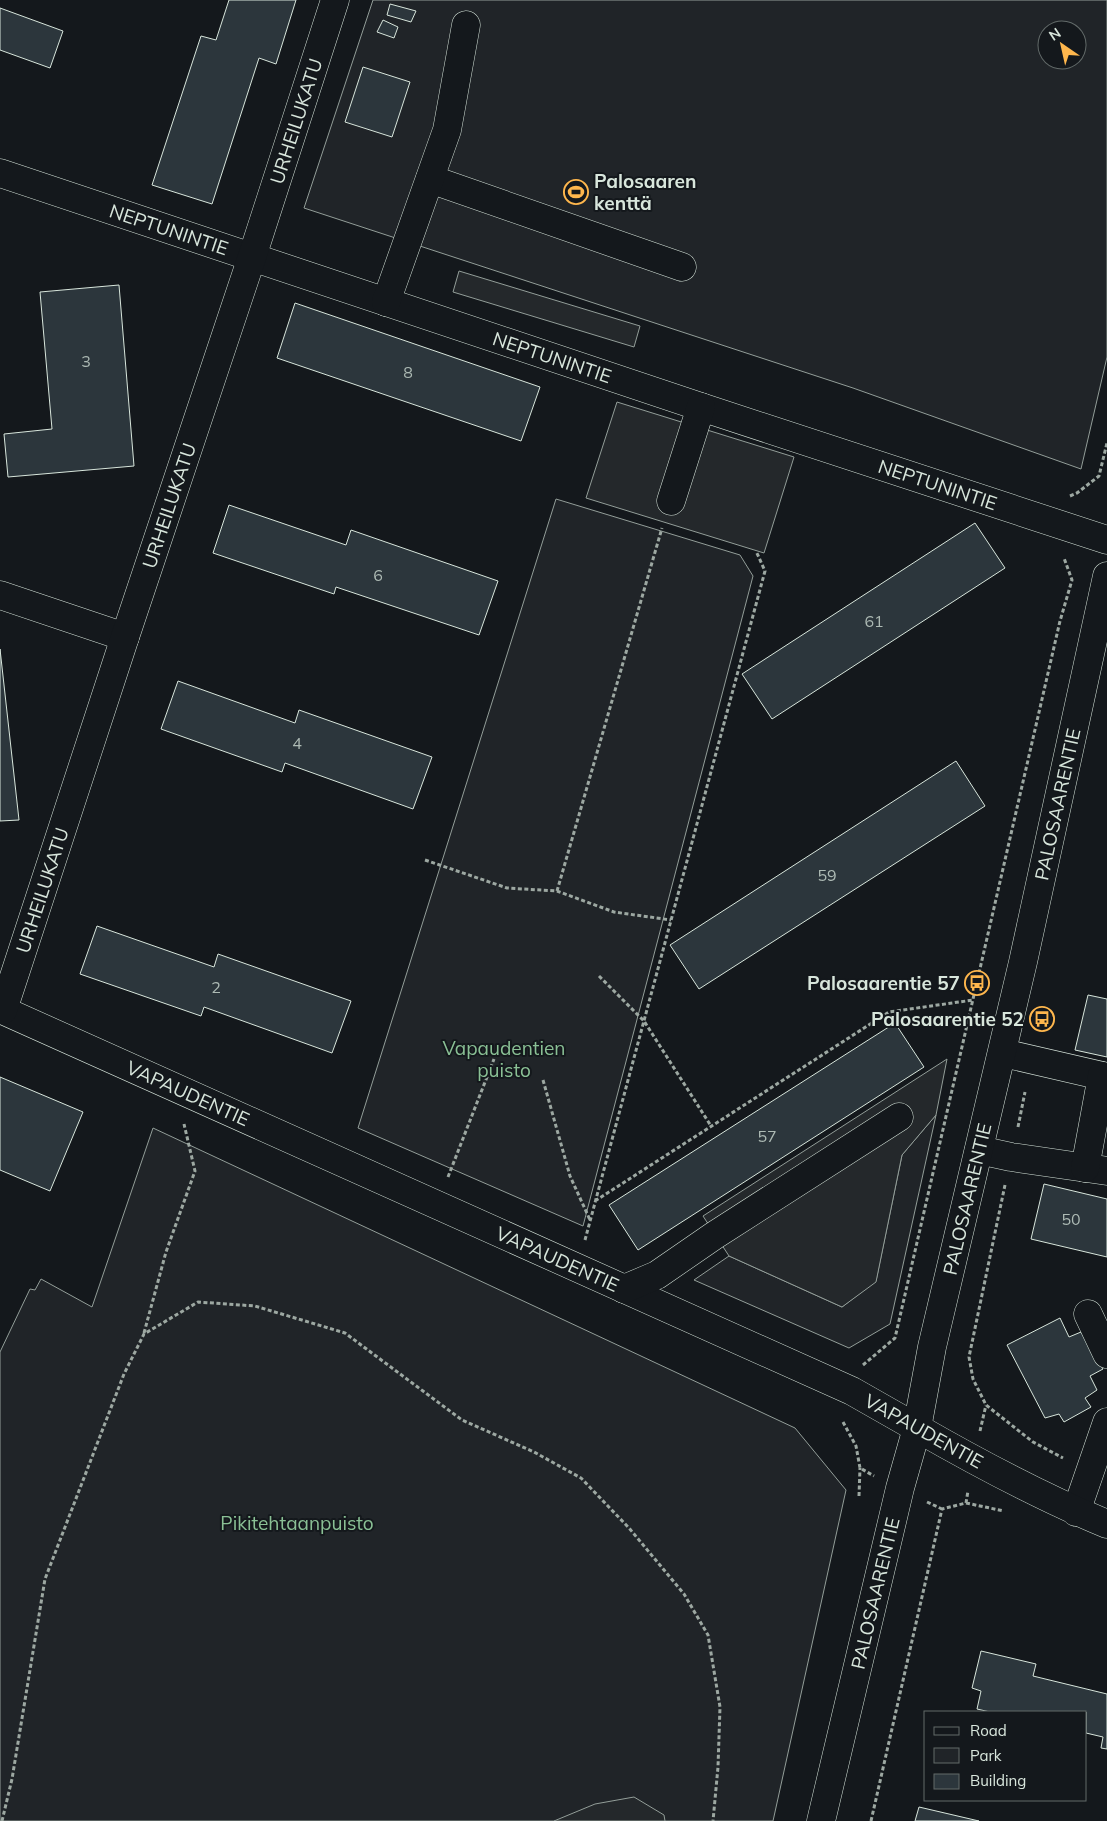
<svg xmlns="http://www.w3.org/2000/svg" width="1107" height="1821" viewBox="0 0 1107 1821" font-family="Mulish,sans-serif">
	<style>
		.green { fill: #202428; stroke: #939e99; fill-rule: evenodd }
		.parking { fill: #24282b; stroke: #939e99 }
		.building { fill: #2c363c; stroke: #d8e6dc }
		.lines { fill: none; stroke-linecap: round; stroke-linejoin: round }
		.minor-casing { stroke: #d8e6dc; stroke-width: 29 }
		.major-casing { stroke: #d8e6dc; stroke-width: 29 }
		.path { stroke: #9da8a2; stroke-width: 3; stroke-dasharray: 4 2.5; stroke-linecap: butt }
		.minor { stroke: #14181c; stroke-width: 28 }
		.major { stroke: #14181c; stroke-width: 28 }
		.labels { text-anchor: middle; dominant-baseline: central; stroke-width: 4; stroke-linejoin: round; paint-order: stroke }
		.number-label { font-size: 16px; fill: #adbab4 }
		.street-label { font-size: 19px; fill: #d8e6dc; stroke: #14181c }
		.poi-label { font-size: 19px; font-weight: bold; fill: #d8e6dc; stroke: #14181c; text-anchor: end }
		.park-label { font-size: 19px; fill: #8ac095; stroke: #14181c }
	</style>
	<rect width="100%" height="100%" fill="#14181c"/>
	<path class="green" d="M373 0H1107V357L1081 469 853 388 304 208ZM1047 30H1077V60H1047Z
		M556 499 740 555 753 576 583 1226 358 1128Z
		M936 1115 890 1324 849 1348 694 1280 729 1256 842 1307 876 1281 902 1155Z
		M153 1128 795 1428 846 1490 773 1821H0V1352L30 1289 35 1290 41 1279 92 1307Z"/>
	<path class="parking" d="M459 271 640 326 634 347 453 292Z
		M617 402 794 457 764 553 586 498Z
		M947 1059 936 1115 902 1155 876 1282 842 1307 729 1256 703 1216Z
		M634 1797 664 1815 665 1821H554L595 1804Z"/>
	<path class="building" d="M229 0H296L276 64 259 58 212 204 152 185 201 36 216 40Z
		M390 4 416 11 411 22 387 15Z
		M0 8 63 31 50 68 0 50Z
		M383 20 398 27 394 38 377 32Z
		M363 67 410 82 392 137 345 122Z
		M119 285 134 466 8 477 4 434 52 429 40 292Z
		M295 303 540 387 521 441 277 358Z
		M229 505 346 545 351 530 498 581 479 635 336 587 334 594 213 553Z
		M975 523 1005 568 772 719 742 674Z
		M0 649 19 820 0 821Z
		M178 681 295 723 299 710 432 757 413 809 285 763 282 772 161 729Z
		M956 761 985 806 699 989 670 945Z
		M97 926 214 967 218 954 351 1001 332 1053 204 1007 201 1016 80 974Z
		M1088 995 1107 999V1057L1075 1050Z
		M895 1023 924 1067 638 1250 609 1205Z
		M0 1077 83 1112 50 1191 0 1170Z
		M1044 1184 1107 1199V1257L1031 1239Z
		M1060 1318 1069 1337 1081 1332 1103 1369 1090 1376 1097 1390 1085 1398 1091 1407 1064 1422 1059 1414 1045 1418 1007 1345Z
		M981 1651 1036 1664 1033 1676 1107 1694V1749L1101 1748 1103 1737 1086 1733V1712H990L977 1709 981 1691 972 1688Z
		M919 1807 979 1821H915Z"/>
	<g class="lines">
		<defs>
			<g id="minor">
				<path id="s1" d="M0 173 701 407 1107 540"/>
				<path d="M430 179 682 267"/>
				<path d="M386 302 447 130 466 25"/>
				<path d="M671 501 701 407"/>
				<path d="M0 595 125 637"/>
				<path id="s2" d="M0 1009 852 1391 917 1428"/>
				<path id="s3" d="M3 1010 125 637 252 257 335 0"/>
				<path d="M1003 1053 1107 1077"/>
				<path d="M979 1150 1011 1157 1107 1171"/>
				<path d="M1085 1168 1102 1076"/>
				<path d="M624 1289 657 1275 715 1235 899 1117"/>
				<path d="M1088 1314 1107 1354"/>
				<path d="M1076 1512 1107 1422"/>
			</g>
			<g id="major">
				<path d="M917 1428C978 1463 1041 1497 1107 1524"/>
				<path id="s4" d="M821 1821 900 1488 917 1428 932 1347 1023 962 1107 576"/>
			</g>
		</defs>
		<use href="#minor" class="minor-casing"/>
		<use href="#major" class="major-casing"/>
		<path class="path" d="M1070 496 1077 493 1099 476 1107 443
			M425 860 507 888 557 891 614 912 671 920
			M557 891 662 528
			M599 976 644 1021 711 1126
			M543 1080 570 1176 590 1220
			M1018 1127 1025 1092
			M448 1177 494 1059
			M1005 1185 969 1357 973 1379 986 1405 1033 1442 1063 1458
			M595 1201 889 1012 973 1000
			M585 1240 765 571 756 551
			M144 1333 166 1252 195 1171 184 1124
			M863 1365 895 1338 1060 621 1072 580 1064 558
			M843 1422 856 1446 860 1468 874 1476
			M980 1431 986 1405
			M859 1496 860 1468
			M927 1502 942 1509
			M966 1503 1004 1511
			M2 1821 12 1779 45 1579 124 1374 144 1334 198 1302 255 1306 345 1333 462 1420 534 1452 581 1478 629 1528 684 1594 708 1635 720 1707 718 1767 713 1821
			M871 1821 942 1509 966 1503 968 1491"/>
		<use href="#minor" class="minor"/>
		<use href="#major" class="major"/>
	</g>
	<defs>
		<symbol id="stadium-ring" viewBox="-11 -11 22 22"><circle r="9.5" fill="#14181c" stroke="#ffb74d" stroke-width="1.5"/><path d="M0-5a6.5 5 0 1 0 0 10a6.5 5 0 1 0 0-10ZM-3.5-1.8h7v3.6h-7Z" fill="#ffb74d"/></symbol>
		<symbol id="bus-ring" viewBox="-11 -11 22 22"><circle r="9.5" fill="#14181c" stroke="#ffb74d" stroke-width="1.5"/><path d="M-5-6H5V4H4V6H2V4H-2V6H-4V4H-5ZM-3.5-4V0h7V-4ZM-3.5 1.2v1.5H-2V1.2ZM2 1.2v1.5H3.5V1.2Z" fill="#ffb74d"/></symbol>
	</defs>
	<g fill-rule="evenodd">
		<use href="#stadium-ring" x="562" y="178" width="28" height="28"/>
		<use href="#bus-ring" x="963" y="969" width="28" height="28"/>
		<use href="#bus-ring" x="1028" y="1005" width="28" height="28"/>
	</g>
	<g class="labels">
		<g class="number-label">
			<text x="86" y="361">3</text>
			<text x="408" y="372">8</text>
			<text x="378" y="575">6</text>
			<text x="874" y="621">61</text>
			<text x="297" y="743">4</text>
			<text x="827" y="875">59</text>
			<text x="216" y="987">2</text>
			<text x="767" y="1136">57</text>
			<text x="1071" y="1219">50</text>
		</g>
		<g class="street-label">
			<text stroke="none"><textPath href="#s3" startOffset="936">URHEILUKATU</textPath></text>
			<text stroke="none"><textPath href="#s1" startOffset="178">NEPTUNINTIE</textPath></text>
			<text stroke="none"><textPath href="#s1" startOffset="582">NEPTUNINTIE</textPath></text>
			<text stroke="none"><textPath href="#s1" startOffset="988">NEPTUNINTIE</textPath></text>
			<text stroke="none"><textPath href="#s3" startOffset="531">URHEILUKATU</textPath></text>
			<text stroke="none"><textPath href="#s4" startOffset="1044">PALOSAARENTIE</textPath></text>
			<text stroke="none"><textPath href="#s3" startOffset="126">URHEILUKATU</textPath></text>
			<text stroke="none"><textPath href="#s2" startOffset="206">VAPAUDENTIE</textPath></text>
			<text stroke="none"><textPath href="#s4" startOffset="639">PALOSAARENTIE</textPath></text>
			<text stroke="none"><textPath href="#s2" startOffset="611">VAPAUDENTIE</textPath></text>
			<text transform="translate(924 1431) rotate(29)">VAPAUDENTIE</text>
			<text stroke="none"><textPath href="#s4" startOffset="234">PALOSAARENTIE</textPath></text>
		</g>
		<g class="poi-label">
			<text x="594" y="181" text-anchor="start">Palosaaren<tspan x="594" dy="22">kenttä</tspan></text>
			<text x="960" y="983">Palosaarentie 57</text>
			<text x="1024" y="1019">Palosaarentie 52</text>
		</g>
		<g class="park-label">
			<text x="504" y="1048">Vapaudentien<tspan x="504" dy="22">puisto</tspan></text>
			<text x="297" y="1523">Pikitehtaanpuisto</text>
		</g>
	</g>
	<rect x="924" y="1711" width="162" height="90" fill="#14181c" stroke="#626a69"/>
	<rect x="934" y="1727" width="25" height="8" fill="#14181c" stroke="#626a69"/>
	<text x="970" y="1736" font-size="15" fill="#d8e6dc">Road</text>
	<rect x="934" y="1748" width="25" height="15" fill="#202428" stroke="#626a69"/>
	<text x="970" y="1761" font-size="15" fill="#d8e6dc">Park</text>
	<rect x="934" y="1774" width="25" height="15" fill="#2c363c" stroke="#626a69"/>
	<text x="970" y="1786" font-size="15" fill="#d8e6dc">Building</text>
	<g transform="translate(1062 45) rotate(326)"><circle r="24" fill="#14181c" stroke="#626a69"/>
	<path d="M0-4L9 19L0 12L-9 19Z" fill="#ffb74d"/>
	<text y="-8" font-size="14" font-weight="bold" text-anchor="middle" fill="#d8e6dc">N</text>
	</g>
</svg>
